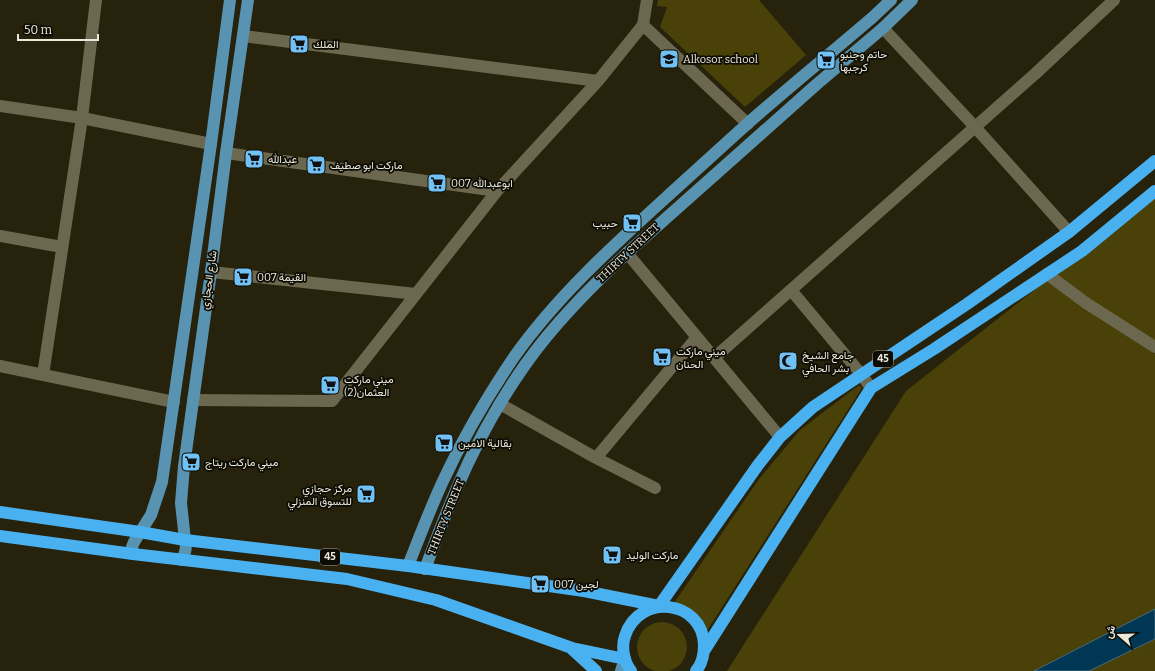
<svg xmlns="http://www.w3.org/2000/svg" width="1155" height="671" viewBox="0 0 1155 671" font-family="Bitter,Vazirmatn,serif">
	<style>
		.green { fill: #4a4108 }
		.water { fill: #003755; stroke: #466c7d }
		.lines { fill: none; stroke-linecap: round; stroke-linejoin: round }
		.minor { stroke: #6c6850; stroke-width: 12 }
		.major { stroke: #5894b1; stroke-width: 12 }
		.highway { stroke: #4ab1f1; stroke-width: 12 }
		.labels { text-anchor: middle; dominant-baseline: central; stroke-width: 3.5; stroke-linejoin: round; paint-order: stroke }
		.shield { fill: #0d0c04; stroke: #a8a69a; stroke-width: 1 }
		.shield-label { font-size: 10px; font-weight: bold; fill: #eae8da }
		.poi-label { font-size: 11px; fill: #eae8da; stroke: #0d0c04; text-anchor: start }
		.street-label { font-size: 11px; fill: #eae8da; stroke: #0d0c04 }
	</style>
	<rect width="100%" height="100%" fill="#26220c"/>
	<path class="green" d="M658 0H759L806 55 745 107 660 27 667 7 657 6Z
		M1155 195V609L1034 671H727L906 391Z
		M859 385 862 388 705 634 674 603 759 479 800 430Z
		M637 647a25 25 0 1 1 50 0a25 25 0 1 1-50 0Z
		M1155 639V671H1089Z"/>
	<path class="water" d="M1155 609V639L1089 671H1034Z"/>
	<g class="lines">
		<path class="minor" d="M643 25 748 124
			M883 28 975 127 1069 232
			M243 36 598 81
			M0 106 82 118 211 144
			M226 153 497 191
			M0 236 62 247
			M627 253 780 437
			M211 272 416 294
			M1047 274 1086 303 1155 347
			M791 290 861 374 871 388
			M714 358 1035 74 1114 0
			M0 366 174 402
			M43 375 82 118 96 0
			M193 400 332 401 497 191 598 81 643 25 647 0
			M500 404 596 458 655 488
			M596 458 697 337"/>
		<path class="major" d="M133 554 132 547 134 542 151 515 162 482 211 144 230 0
			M182 560C185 553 187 548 185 540L181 503 184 466 211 272 226 153 248 0
			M408 566C419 538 430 509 443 481 463 438 487 397 514 357 557 296 616 243 671 193 696 170 722 147 747 124 788 88 831 53 873 17L891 0
			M425 569C435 542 445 516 456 490 474 448 499 402 525 365 554 324 590 288 627 253L817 84 883 28 912 0
			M621 671 625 659"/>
		<path class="highway" d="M0 512 140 532 185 540 408 566 584 591 659 606 758 465 780 437 813 407 967 304 1069 232 1155 161
			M0 536 133 554 347 579 436 600 572 648 625 659
			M572 649 596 671
			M704 651 871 388 934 349 1082 251 1155 191
			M631 671C624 662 621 647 625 636 639 592 703 600 704 645 704 654 702 664 696 671"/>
	</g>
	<defs>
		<symbol id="supermarket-square" viewBox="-11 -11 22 22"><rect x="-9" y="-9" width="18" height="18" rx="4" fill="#72c1f5" stroke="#0d0c04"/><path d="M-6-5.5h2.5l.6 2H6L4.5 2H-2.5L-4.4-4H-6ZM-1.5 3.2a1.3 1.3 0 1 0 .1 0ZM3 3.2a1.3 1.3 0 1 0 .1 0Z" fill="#111"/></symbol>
		<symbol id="school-square" viewBox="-11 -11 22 22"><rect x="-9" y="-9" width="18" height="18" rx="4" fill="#72c1f5" stroke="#0d0c04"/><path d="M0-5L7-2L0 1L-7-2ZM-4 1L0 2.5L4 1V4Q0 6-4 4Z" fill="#111"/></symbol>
		<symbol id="mosque-square" viewBox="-11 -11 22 22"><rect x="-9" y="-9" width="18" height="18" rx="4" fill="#72c1f5" stroke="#0d0c04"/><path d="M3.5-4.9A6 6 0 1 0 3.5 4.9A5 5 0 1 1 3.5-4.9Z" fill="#111"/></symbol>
	</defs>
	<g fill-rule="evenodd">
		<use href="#supermarket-square" x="288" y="33" width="22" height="22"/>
		<use href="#school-square" x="658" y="48" width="22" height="22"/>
		<use href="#supermarket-square" x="815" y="49" width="22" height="22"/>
		<use href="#supermarket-square" x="243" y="148" width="22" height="22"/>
		<use href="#supermarket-square" x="305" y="154" width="22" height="22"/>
		<use href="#supermarket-square" x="426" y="172" width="22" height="22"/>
		<use href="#supermarket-square" x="621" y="212" width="22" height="22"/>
		<use href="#supermarket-square" x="232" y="266" width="22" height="22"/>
		<use href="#supermarket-square" x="651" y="346" width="22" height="22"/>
		<use href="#mosque-square" x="777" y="350" width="22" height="22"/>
		<use href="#supermarket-square" x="319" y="374" width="22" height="22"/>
		<use href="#supermarket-square" x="433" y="432" width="22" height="22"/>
		<use href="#supermarket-square" x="180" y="451" width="22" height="22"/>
		<use href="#supermarket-square" x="355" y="483" width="22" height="22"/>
		<use href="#supermarket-square" x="601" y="544" width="22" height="22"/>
		<use href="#supermarket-square" x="529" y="573" width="22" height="22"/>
	</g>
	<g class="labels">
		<g class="shield">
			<rect x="873" y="351" width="20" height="16" rx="3"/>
			<rect x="320" y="549" width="20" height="16" rx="3"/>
		</g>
		<g class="shield-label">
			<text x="883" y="359">45</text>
			<text x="330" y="557">45</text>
		</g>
		<g class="poi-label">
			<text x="313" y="44">الملك</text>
			<text x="840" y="54">حاتم وجنبو<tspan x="840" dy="13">كرجبها</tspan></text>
			<text x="683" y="59">Alkosor school</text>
			<text x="268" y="159">عبدالله</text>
			<text x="330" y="165">ماركت ابو صطيف</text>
			<text x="451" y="183">ابوعبدالله 007</text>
			<text x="618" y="223" text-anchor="end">حبيب</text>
			<text x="257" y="277">القيمة 007</text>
			<text x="676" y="351">ميني ماركت<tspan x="676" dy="13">الحنان</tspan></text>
			<text x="802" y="355">جامع الشيخ<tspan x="802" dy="13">بشر الحافي</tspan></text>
			<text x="344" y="379">ميني ماركت<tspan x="344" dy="13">العثمان(2)</tspan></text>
			<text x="458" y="443">بقالية الامين</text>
			<text x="205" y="462">ميني ماركت ريتاج</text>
			<text x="352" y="488" text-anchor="end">مركز حجازي<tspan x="352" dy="13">للتسوق المنزلي</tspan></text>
			<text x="626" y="555">ماركت الوليد</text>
			<text x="554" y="584">لجين 007</text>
		</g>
		<g class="street-label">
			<text transform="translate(628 253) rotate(-43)">THIRTY STREET</text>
			<text transform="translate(209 280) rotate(-82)">شارع الحجازي</text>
			<text transform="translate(446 517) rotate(-68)">THIRTY STREET</text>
		</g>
	</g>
	<g transform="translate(1119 635) rotate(290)" stroke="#0d0c04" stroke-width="3" paint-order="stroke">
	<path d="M0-3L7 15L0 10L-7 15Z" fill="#eae8da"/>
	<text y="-6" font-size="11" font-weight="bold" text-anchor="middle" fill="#eae8da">ش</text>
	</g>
	<path d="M18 34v6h80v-6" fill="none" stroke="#eae8da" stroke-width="2"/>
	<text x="24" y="34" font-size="12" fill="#eae8da" stroke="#0d0c04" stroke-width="3" paint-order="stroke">50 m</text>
</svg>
